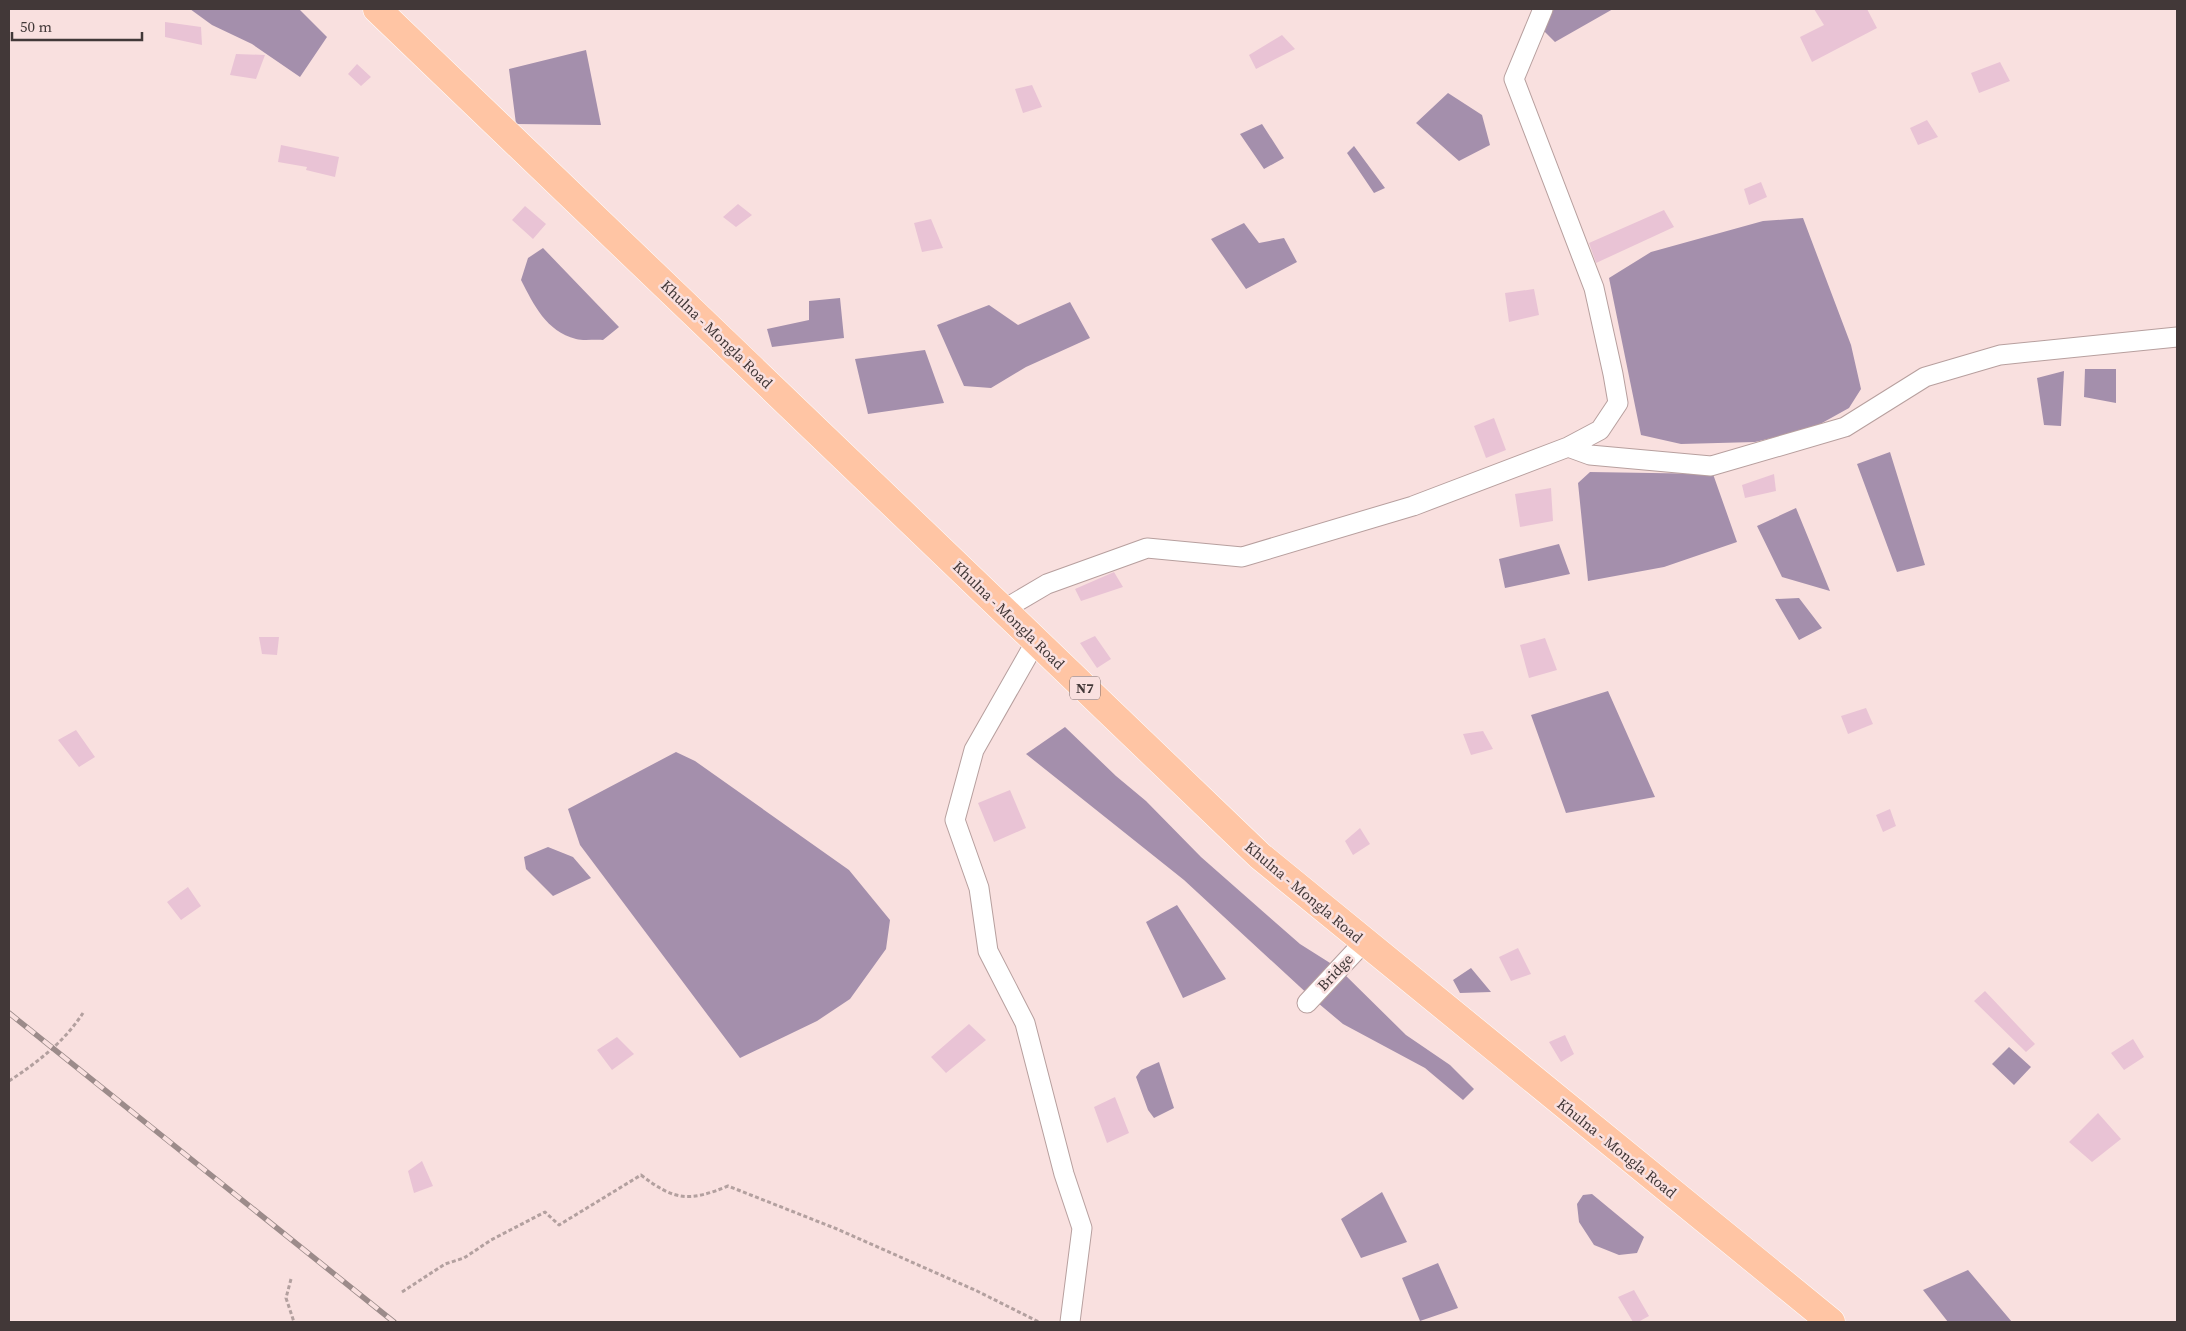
<svg xmlns="http://www.w3.org/2000/svg" width="2186" height="1331" viewBox="0 0 2186 1331" font-family="'Source Serif 4',serif">
	<style>
		.water { fill: #a48fac }
		.building { fill: #e9c3d5 }
		.lines { fill: none; stroke-linecap: round; stroke-linejoin: round }
		.street-casing { stroke: #b79f9e; stroke-width: 21 }
		.highway-casing { stroke: #fff; stroke-width: 29 }
		.path { stroke: #b3a09f; stroke-width: 3; stroke-dasharray: 4 2.5; stroke-linecap: butt }
		.street { stroke: #fff; stroke-width: 19 }
		.highway { stroke: #ffc5a4; stroke-width: 28 }
		.rail-casing { stroke: #9c8b8a; stroke-width: 5.5 }
		.rail { stroke: #f9e0df; stroke-width: 4; stroke-dasharray: 11; stroke-linecap: butt }
		.labels { text-anchor: middle; dominant-baseline: central; stroke-width: 5; stroke-linejoin: round; paint-order: stroke }
		.shield { fill: #f9e0df; stroke: #796a6a; stroke-width: 1 }
		.shield-label { font-size: 14px; font-weight: bold; fill: #423838 }
		.street-label { font-size: 15px; fill: #423838; stroke: #f9e0df }
	</style>
	<rect width="100%" height="100%" fill="#f9e0df"/>
	<path class="water" d="M190 9H299L327 37 300 77 252 44 212 25Z
		M1555 9H1613L1555 42 1544 31 1549 13Z
		M586 50 601 125 516 124 509 69Z
		M1448 93 1482 115 1490 145 1459 161 1416 123Z
		M1262 124 1284 158 1264 169 1240 134Z
		M1354 146 1385 188 1374 193 1347 153Z
		M1803 218 1851 345 1861 389 1849 408 1813 428 1755 442 1681 444 1641 435 1609 278 1651 252 1763 221Z
		M1244 223 1259 243 1284 238 1297 262 1246 289 1211 239Z
		M543 248 619 327 603 340C595 339 584 341 576 339 546 331 534 305 521 280L528 258Z
		M840 298 844 338 772 347 767 329 809 320V301Z
		M1070 302 1090 338 1026 367 991 388 964 386 937 325 989 305 1018 325Z
		M925 350 944 403 868 414 855 359Z
		M2085 369H2116V403L2084 397Z
		M2064 371 2061 426 2044 425 2037 378Z
		M1890 452 1925 565 1897 572 1857 464Z
		M1590 472 1713 474 1737 542 1664 567 1588 581 1578 483Z
		M1796 508 1830 591 1782 577 1757 526Z
		M1559 544 1570 574 1505 588 1499 559Z
		M1799 598 1822 628 1799 640 1775 599Z
		M1608 691 1655 797 1566 813 1531 715Z
		M1065 727 1116 776 1146 801 1201 857 1300 944 1338 968 1406 1035 1450 1065 1474 1089 1463 1100 1425 1068 1343 1024 1312 998 1184 880 1026 754Z
		M676 752 695 761 849 870 890 920 886 949 850 999 817 1021 740 1058 580 845 568 809Z
		M548 847 573 857 591 878 553 896 526 869 524 857Z
		M1177 905 1226 979 1183 998 1146 922Z
		M1471 968 1491 992 1460 993 1453 980Z
		M2009 1047 2031 1067 2014 1085 1992 1064Z
		M1159 1062 1174 1108 1154 1118 1148 1110 1136 1077 1141 1070Z
		M1382 1192 1407 1242 1361 1258 1341 1219Z
		M1592 1194 1644 1237 1637 1253 1619 1255 1594 1245 1579 1222 1577 1204 1583 1195Z
		M1438 1263 1458 1308 1420 1321 1402 1278Z
		M1968 1270 2012 1322H1948L1923 1290Z"/>
	<path class="building" d="M1814 9H1867L1877 28 1812 62 1800 37 1824 25Z
		M165 22 201 27 202 45 165 37Z
		M1282 35 1295 49 1256 69 1249 55Z
		M236 54 265 55 256 79 230 75Z
		M2000 62 2010 81 1979 93 1971 73Z
		M357 64 371 77 361 86 348 74Z
		M1032 85 1042 107 1023 113 1015 89Z
		M1927 120 1938 137 1918 145 1910 128Z
		M281 145 339 157 335 177 306 170 307 167 278 162Z
		M1761 182 1767 197 1749 205 1744 189Z
		M738 204 752 215 736 227 723 217Z
		M525 206 546 224 533 239 512 220Z
		M1664 210 1674 227 1596 263 1589 243Z
		M931 219 943 248 922 252 914 223Z
		M1534 289 1539 315 1509 322 1505 293Z
		M1494 418 1506 450 1486 458 1474 426Z
		M1774 474 1776 491 1745 498 1742 485Z
		M1551 488 1553 521 1520 527 1515 494Z
		M1114 572 1123 587 1081 601 1075 589Z
		M1095 636 1111 659 1097 668 1080 643Z
		M259 637H279L277 655 262 654Z
		M1545 638 1557 670 1529 678 1520 645Z
		M1866 708 1873 724 1848 734 1841 716Z
		M76 730 95 757 79 767 58 740Z
		M1483 731 1493 749 1471 755 1463 734Z
		M1010 790 1026 828 994 842 978 803Z
		M1890 809 1896 826 1883 832 1876 815Z
		M1360 828 1370 844 1353 855 1345 841Z
		M188 887 201 906 181 920 167 902Z
		M1518 948 1531 974 1511 981 1499 957Z
		M1985 991 2035 1044 2026 1052 1974 1001Z
		M969 1024 986 1040 946 1073 931 1057Z
		M1565 1035 1574 1054 1561 1062 1549 1042Z
		M617 1037 634 1054 612 1070 597 1050Z
		M2133 1039 2144 1057 2124 1070 2111 1053Z
		M1115 1097 1129 1133 1107 1143 1094 1107Z
		M2098 1113 2121 1139 2092 1162 2069 1142Z
		M422 1161 433 1186 414 1193 408 1171Z
		M1634 1290 1649 1316 1638 1322H1633L1618 1297Z"/>
	<g class="lines">
		<defs>
			<path id="street" d="M1543 9 1514 79 1594 288 1613 374 1618 403 1600 430 1568 447 1590 455 1711 466 1845 427 1925 377 2000 355 2177 337
				M1003 610 1047 584 1147 548 1242 557 1413 506 1568 447
				M1036 641 974 750 955 820 979 888 988 951 1025 1023 1064 1174 1082 1228 1070 1322
				M1307 1003 1364 942"/>
			<path id="highway" d="M377 9 1260 856 1831 1322"/>
		</defs>
		<use href="#street" class="street-casing"/>
		<use href="#highway" class="highway-casing"/>
		<path class="path" d="M9 1081C38 1062 64 1042 83 1013
			M291 1279 286 1298 294 1322
			M402 1292 445 1264 464 1258 491 1240 545 1212 559 1225 641 1175C675 1201 689 1202 728 1186L837 1229 977 1291 1039 1322"/>
		<use href="#street" class="street"/>
		<use href="#highway" class="highway"/>
		<defs>
			<path id="rail" d="M9 1013 394 1322"/>
		</defs>
		<use href="#rail" class="rail-casing"/>
		<use href="#rail" class="rail"/>
	</g>
	<g class="labels">
		<rect class="shield" x="1070" y="676.5" width="30" height="23" rx="4"/>
		<g class="shield-label">
			<text x="1085" y="688">N7</text>
		</g>
		<g class="street-label">
			<text transform="translate(717 334) rotate(44)">Khulna - Mongla Road</text>
			<text transform="translate(1009 615) rotate(44)">Khulna - Mongla Road</text>
			<text transform="translate(1304 892) rotate(40)">Khulna - Mongla Road</text>
			<text transform="translate(1335 972) rotate(-47)">Bridge</text>
			<text transform="translate(1617 1148) rotate(39)">Khulna - Mongla Road</text>
		</g>
	</g>
	<rect width="2186" height="1331" fill="none" stroke="#423838" stroke-width="20"/>
	<path d="M12 32v8h130v-8" fill="none" stroke="#423838" stroke-width="2.5"/>
	<text x="20" y="32" font-size="15" fill="#423838" stroke="#f9e0df" stroke-width="4" paint-order="stroke">50 m</text>
</svg>
